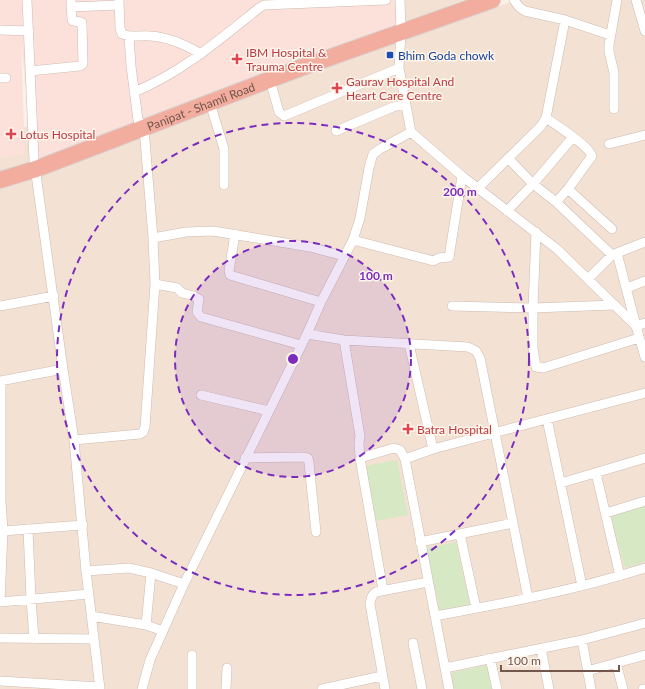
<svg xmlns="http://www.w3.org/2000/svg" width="645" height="689" viewBox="0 0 645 689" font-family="Lato,sans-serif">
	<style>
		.residential { fill: #f3e2d4 }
		.commercial { fill: #fbe1da }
		.green { fill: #d6e8c4 }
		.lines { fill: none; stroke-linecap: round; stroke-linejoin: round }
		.street-casing { stroke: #cebaaf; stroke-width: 10 }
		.highway-casing { stroke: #d8d0cd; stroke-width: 18 }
		.street { stroke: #fff; stroke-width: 9 }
		.highway { stroke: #f3ad9f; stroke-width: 16 }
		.ring { fill: none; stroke: #7b2cbf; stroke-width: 2; stroke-dasharray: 7 5 }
		.transit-dot { fill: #1a4fb4; stroke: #fef5eb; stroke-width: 1.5 }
		.health-dot { fill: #e0444e; stroke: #fef5eb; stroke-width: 1.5 }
		.labels { text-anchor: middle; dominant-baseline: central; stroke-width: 3; stroke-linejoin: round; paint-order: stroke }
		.health-label { font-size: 12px; fill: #be3a42; stroke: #fef5eb; text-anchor: start }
		.transit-label { font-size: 12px; fill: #164399; stroke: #fef5eb; text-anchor: start }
		.street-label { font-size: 12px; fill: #73564c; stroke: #fef5eb }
		.centre { fill: #7b2cbf; stroke: #fef5eb; stroke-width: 2 }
		.ring-label { font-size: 12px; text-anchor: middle; font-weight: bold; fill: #7b2cbf; stroke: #fef5eb; stroke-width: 3; stroke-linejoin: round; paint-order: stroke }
	</style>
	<rect width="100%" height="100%" fill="#fbf1e5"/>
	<path class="residential" d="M400 0H464L401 23Z
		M517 0H645V689H0V133L410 36Z"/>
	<path class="commercial" d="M0 0H398L401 23 34 160 21 44 25 154 0 158Z"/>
	<path class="green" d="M397 460 408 515 376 521 365 466Z
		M645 506V562L625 568 610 516Z
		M456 542 470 605 440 612 426 548Z
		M487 665 492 689H454L451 673Z"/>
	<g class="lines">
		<defs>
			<path id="street" d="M27 0 34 160 63 369 74 440 86 571 100 689
				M119 0 120 28 122 34C131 38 141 35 150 36 169 37 186 45 201 54
				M400 0 401 32 399 68 411 132 462 176 557 249 636 326 645 357
				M514 0 519 7 525 11 565 20 610 35
				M636 0 645 31
				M71 7 119 5
				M0 30 29 31
				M30 71 80 66 83 64 82 23 81 22 73 21 72 20 71 0
				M0 78H6
				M270 80 279 112 284 116 399 68
				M134 92C181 73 219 40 259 8L264 5 386 0
				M210 103 224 149V185
				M614 109V73L609 51V45L617 0
				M546 118C556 125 588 145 592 156L568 189 556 202
				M336 131 393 107 405 104
				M609 144 645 135
				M509 159 533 184 556 202 612 255
				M478 188 541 126 546 118 565 20
				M568 189 612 229
				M507 211 533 184 573 137
				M536 232 533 308V348L536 367 543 368 639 338
				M235 234 229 271 230 275 321 302
				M153 238 186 232 213 231 310 247 344 256
				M353 240 430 260 433 261 439 258 449 257 462 176
				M617 253 636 326 645 323
				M588 279 612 255 645 242
				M155 284 177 288 182 293 194 296 199 299 197 312 201 317 301 345
				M627 288 645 281
				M0 306 54 296
				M452 306 533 308 615 305
				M307 334 344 340 468 347 476 351 480 358 528 598
				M344 340 360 436 359 444 360 458 383 590
				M409 344 433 449
				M0 381 63 369
				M201 395 269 411
				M547 419 582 586
				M74 440 140 434 143 432 145 427 155 284 153 238 144 128 138 120 131 66 129 36
				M245 458 304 457 308 458 309 463 316 532
				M360 458 394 448 400 450 405 459 449 689
				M405 459 433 449 645 393
				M596 473 620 576
				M561 483 645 458
				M606 513 645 501
				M28 529 31 599 34 639
				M3 531 83 525
				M460 534 476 608
				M420 542 513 523
				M86 571 129 568 151 573 184 584
				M0 602 3 531 1 501V381
				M0 602 89 594
				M91 616 146 625 163 631
				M435 616C506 603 576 590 645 568
				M146 625 151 573
				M0 638 94 639
				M582 640 591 689
				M413 643 422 689
				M541 649 549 689
				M490 658 497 689
				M616 663 623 689
				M445 668 582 640 645 623
				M587 671 645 655
				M0 681 100 687
				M142 689 150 660 184 584 307 334 321 302 353 240 360 218 369 168 373 154 380 149 411 132
				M192 689V655
				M226 689 227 668
				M322 689 382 676
				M385 689 370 604C371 599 371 595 376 592L428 582
				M643 689H645"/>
			<g id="highway">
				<path id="s1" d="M0 180 36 169 303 67 492 0"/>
			</g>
		</defs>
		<use href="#street" class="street-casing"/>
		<use href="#highway" class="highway-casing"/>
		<use href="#street" class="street"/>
		<use href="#highway" class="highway"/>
	</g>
	<circle cx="293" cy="359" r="118" fill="#7b2cbf" fill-opacity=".12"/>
	<g class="ring">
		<circle cx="293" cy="359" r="118"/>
		<circle cx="293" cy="359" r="236"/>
	</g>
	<rect class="transit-dot" x="386" y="51" width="8" height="8" rx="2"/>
	<g class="health-dot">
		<path d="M235 53h4v4h4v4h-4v4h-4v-4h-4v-4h4z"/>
		<path d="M335 82h4v4h4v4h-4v4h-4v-4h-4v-4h4z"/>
		<path d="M9 128h4v4h4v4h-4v4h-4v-4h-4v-4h4z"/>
		<path d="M406 423h4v4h4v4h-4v4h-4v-4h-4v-4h4z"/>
	</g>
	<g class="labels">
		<g class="health-label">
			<text x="246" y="52">IBM Hospital &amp;<tspan x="246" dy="14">Trauma Centre</tspan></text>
			<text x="346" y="81">Gaurav Hospital And<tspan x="346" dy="14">Heart Care Centre</tspan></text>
			<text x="20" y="134">Lotus Hospital</text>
			<text x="417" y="429">Batra Hospital</text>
		</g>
		<g class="transit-label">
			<text x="398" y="55">Bhim Goda chowk</text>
		</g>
		<g class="street-label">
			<text stroke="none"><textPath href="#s1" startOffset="214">Panipat - Shamli Road</textPath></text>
		</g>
	</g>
	<circle cx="293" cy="359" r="6" class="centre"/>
	<g class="ring-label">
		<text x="460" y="196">200 m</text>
		<text x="376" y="280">100 m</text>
	</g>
	<path d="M501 665v6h118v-6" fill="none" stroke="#73564c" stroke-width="2"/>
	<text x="507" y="665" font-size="12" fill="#73564c" stroke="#fef5eb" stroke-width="3" paint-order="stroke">100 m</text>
</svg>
